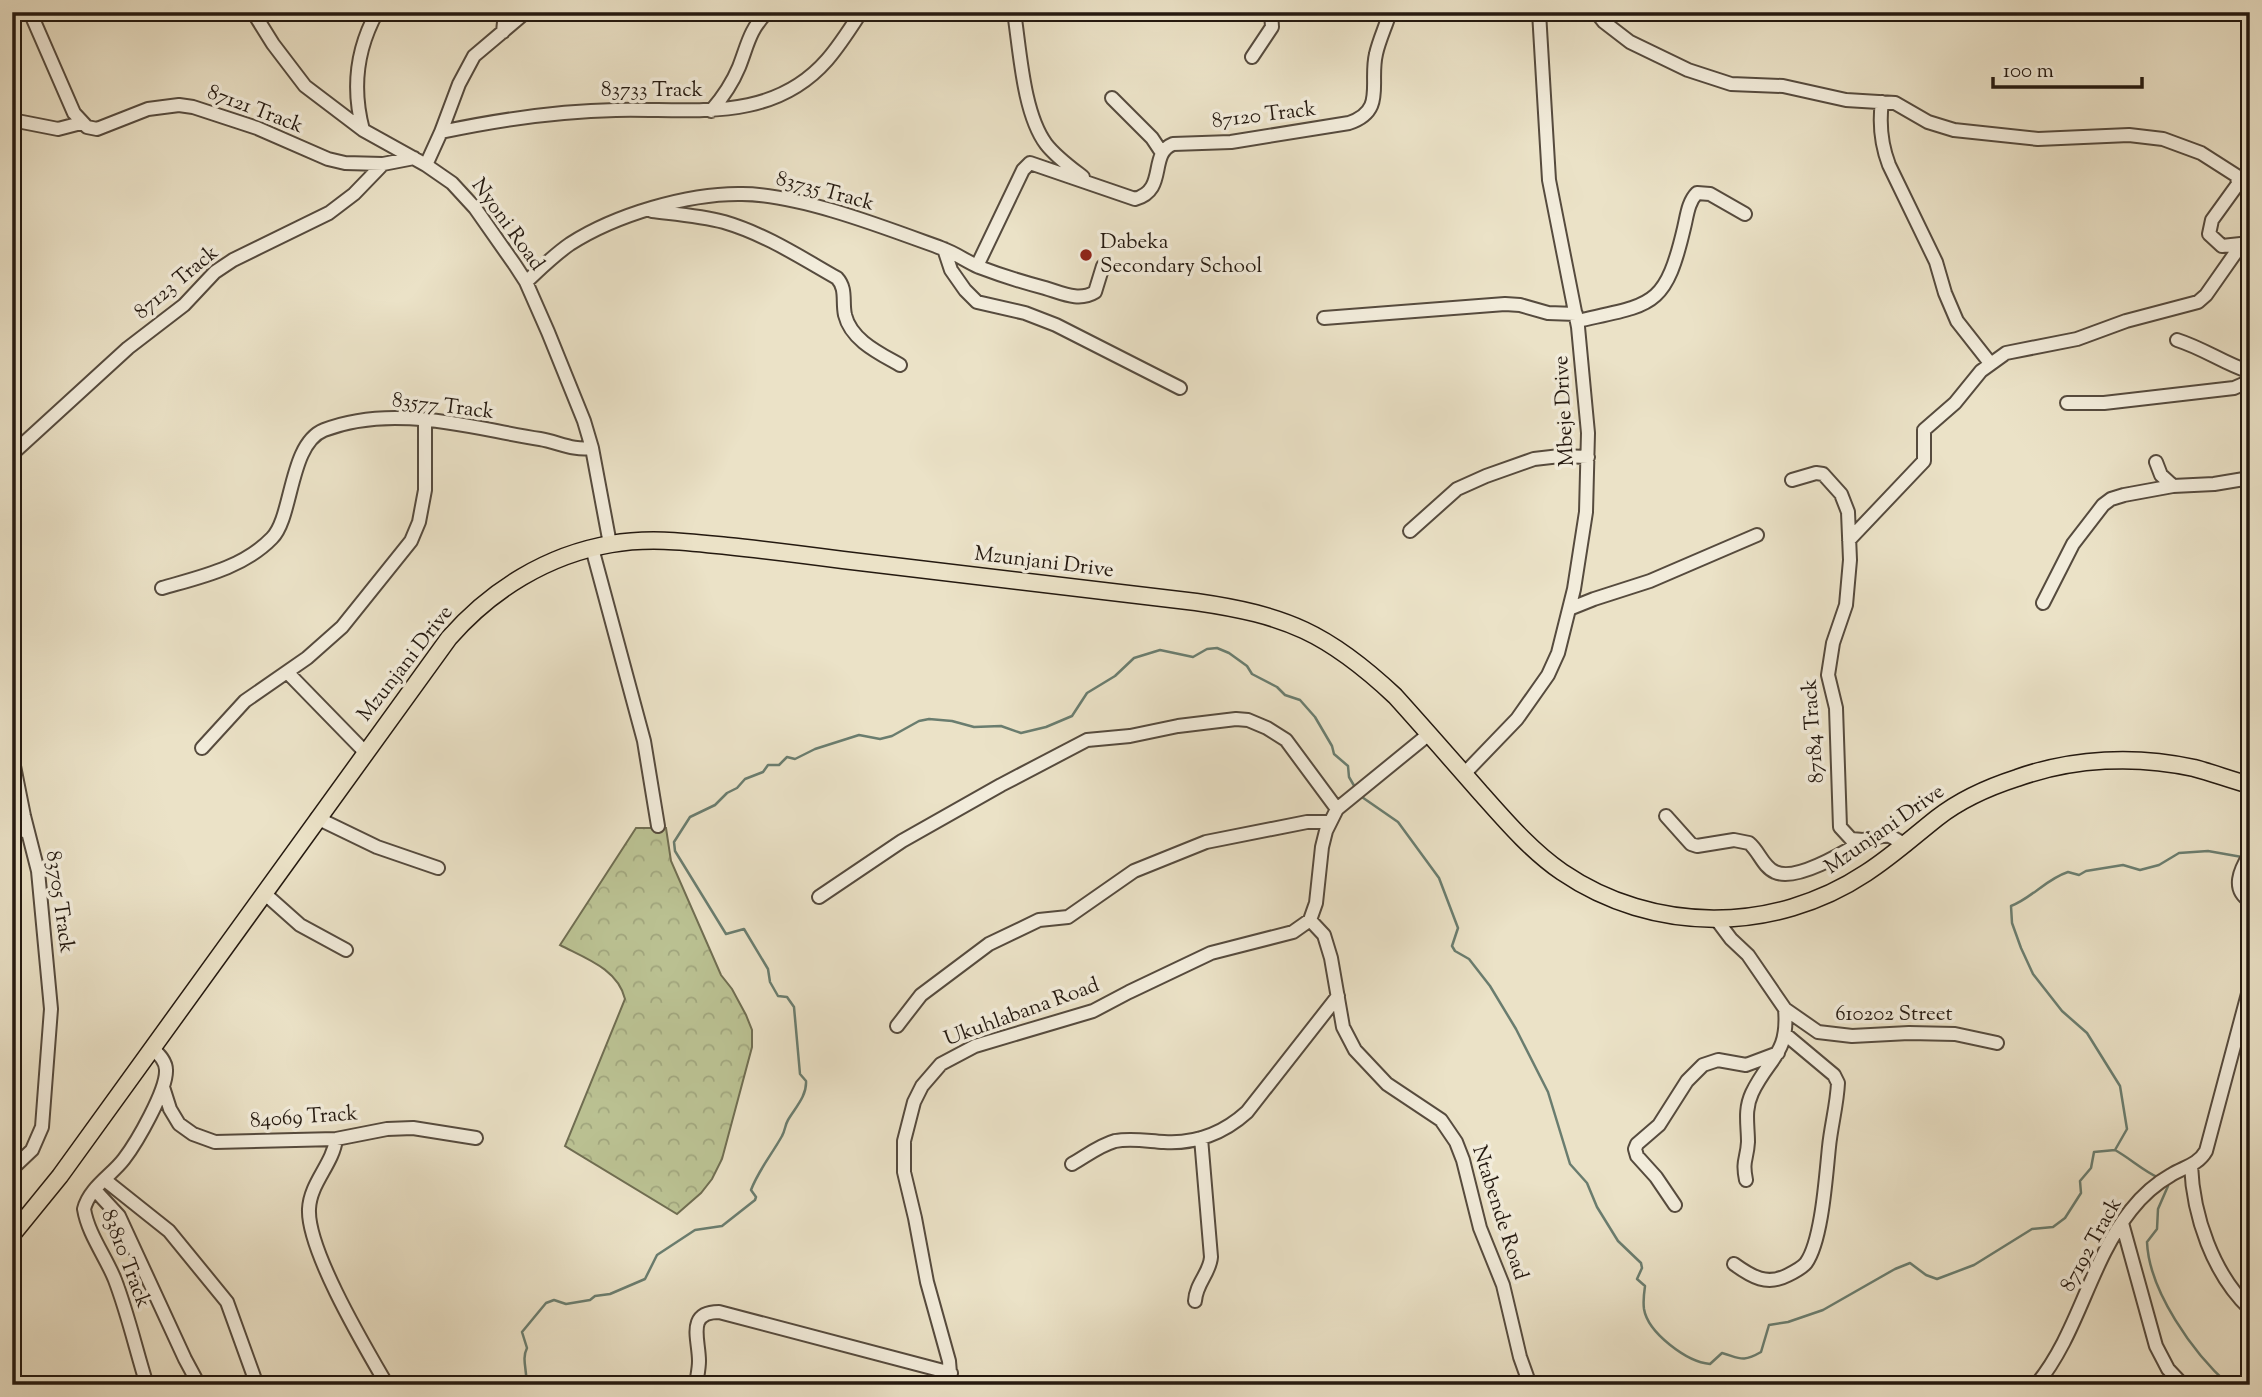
<svg xmlns="http://www.w3.org/2000/svg" width="2262" height="1397" viewBox="0 0 2262 1397" font-family="'Sorts Mill Goudy',serif">
	<style>
		.park { fill: url(#park-crowns); stroke: #706e52; stroke-width: 2 }
		.lines { fill: none; stroke-linecap: round; stroke-linejoin: round }
		.stream { stroke: #6a7d6f; stroke-width: 2.5 }
		.minor-casing { stroke: #564b3e; stroke-width: 16 }
		.major-casing { stroke: #241910; stroke-width: 19 }
		.minor { stroke: #f2ecdb; stroke-width: 12 }
		.major { stroke: #ebe2c7; stroke-width: 16 }
		.poi-dot { fill: #8f2418; stroke: #f2ecdb; stroke-width: 2.5 }
		.labels { text-anchor: middle; dominant-baseline: central; stroke-width: 7; stroke-linejoin: round; paint-order: stroke }
		.street-label { font-size: 21px; fill: #241910; stroke: #f2ecdb }
		.poi-label { font-size: 21px; fill: #241910; stroke: #f2ecdb; text-anchor: start }
	</style>
	<defs>
		<pattern id="park-crowns" width="20" height="18" patternUnits="userSpaceOnUse" patternTransform="scale(1.75)"><rect width="20" height="18" fill="#bbc293"/><path d="M2 6a3 3 0 1 1 6 0M12 15a3 3 0 1 1 6 0" fill="none" stroke="#a1a67e"/></pattern>
	</defs>
	<rect width="100%" height="100%" fill="#ebe2c7"/>
	<filter id="stains"><feTurbulence type="fractalNoise" baseFrequency=".00286" numOctaves="4"/><feColorMatrix values="0 0 0 0 .2 0 0 0 0 .09 0 0 0 0 .02 0 0 0 .5 -.17"/></filter>
	<radialGradient id="worn" r=".72"><stop offset=".6" stop-color="#630" stop-opacity="0"/><stop offset="1" stop-color="#630" stop-opacity=".3"/></radialGradient>
	<path class="park" d="M636 828H666L671 861 721 975 732 989 746 1015 752 1030V1047L722 1159 712 1179 701 1193 677 1214 565 1146 625 999C618 969 585 958 560 945Z"/>
	<g class="lines">
		<path class="stream" d="M1359 795 1398 822 1439 878 1458 928 1452 946 1455 951 1469 959 1490 986 1516 1029 1548 1092 1570 1164 1587 1183 1597 1207 1618 1241 1641 1263 1642 1268 1637 1279 1645 1286C1644 1293 1643 1302 1644 1309 1648 1333 1687 1362 1710 1364L1722 1353C1740 1358 1742 1363 1761 1352L1769 1325 1788 1322 1823 1310 1895 1269 1910 1263 1926 1275 1937 1279 1974 1265 2032 1229 2053 1227 2065 1218 2081 1193 2080 1181 2091 1168 2094 1152 2115 1150 2127 1129 2120 1086 2087 1033 2062 1011 2033 974 2021 948 2012 923 2011 906C2032 898 2046 879 2068 872L2079 875 2086 871 2123 865 2140 870 2159 865 2179 853 2208 851 2242 857
			M2115 1150C2131 1159 2142 1170 2159 1178
			M2168 1186 2158 1209 2157 1229 2147 1242C2149 1291 2193 1353 2229 1385
			M526 1385C528 1371 521 1360 527 1348L522 1332 546 1303 554 1300 566 1304 590 1300 595 1296 610 1294 645 1279 657 1255 695 1230 722 1226 755 1200 756 1197 751 1190C758 1171 772 1154 782 1136 785 1131 785 1125 788 1120 795 1108 807 1096 806 1081L800 1074 794 1007 787 997 778 996 770 982 768 969 744 929 726 934 675 851 674 842 690 817 715 805 727 793 737 788 745 779 763 772 768 765H779L787 757 795 759 815 749 859 735 880 739 892 736 919 721 929 719 952 721 974 727 1001 726 1021 733 1046 727 1072 716 1087 693 1115 676 1134 658 1160 650 1193 657 1207 649 1217 648 1229 653 1247 666 1252 674 1277 687 1285 695 1300 700 1315 717 1332 746 1334 754 1348 766 1349 777 1356 789"/>
		<defs>
			<path id="minor" d="M30 12 74 113 87 127 97 129 148 109 179 105 193 107 257 128 328 159 345 163 383 164 414 158
				M253 12 273 44 305 86 363 130 426 165 452 183 475 208 515 265 526 282 548 332 584 421 592 448 610 544
				M1014 12C1020 50 1023 113 1046 144 1056 157 1070 167 1083 177
				M1596 12 1604 22 1630 42 1688 70 1731 84 1783 86 1846 100 1895 103 1928 122 1954 130 2038 139 2129 135 2163 139 2201 153 2237 176 2238 184 2212 220 2209 234 2222 246 2250 243
				M503 32 505 12
				M1252 57 1272 27 1271 12
				M1112 98 1152 138 1162 153
				M1882 102C1879 124 1881 144 1889 165L1936 262 1945 293 1957 321 1990 363
				M711 111C723 97 732 84 739 67 748 44 749 31 767 12
				M12 120 58 129 81 123
				M363 130C352 89 356 50 377 12
				M441 132 459 84 474 56 526 12
				M426 165 441 132C498 120 557 111 616 110 691 108 771 124 827 60 840 45 850 29 861 12
				M652 211C676 214 701 216 724 222 765 234 800 257 837 278 847 289 842 301 845 315 851 340 879 353 900 365
				M944 249 951 270 965 290 977 302 1025 313 1056 325 1180 388
				M977 266 1023 170 1030 163 1135 199C1168 190 1148 154 1173 144L1231 142 1349 123C1386 111 1369 83 1376 54 1379 40 1386 26 1390 12
				M526 282C540 269 554 255 570 244 615 215 688 193 742 194 799 194 886 228 941 248 955 253 966 261 979 267 1000 275 1022 282 1045 288 1062 293 1079 302 1095 292L1103 266
				M1324 318 1505 304 1520 305 1548 313 1576 314
				M1577 321C1652 304 1665 309 1684 228 1687 216 1688 202 1697 193L1710 194 1745 214
				M2177 340C2205 349 2223 363 2250 372
				M2067 403H2104L2234 388 2250 381
				M12 454 128 348 184 305 215 272 233 260 329 213 354 194 383 164
				M2156 462 2161 475 2173 486 2214 484 2250 478
				M1792 480 1816 473 1823 474 1841 494 1848 512 1850 560 1846 605 1833 643 1828 675 1836 708 1840 827 1851 839 1863 840 1888 835 1906 845
				M1410 531 1457 489 1486 476 1534 459 1560 456 1588 457
				M1849 540 1924 461V430L1955 403 1981 371 2006 353 2077 339 2126 321 2198 302 2206 295 2241 245
				M592 548 644 741 658 826
				M162 588C200 577 243 568 272 538 293 517 289 444 324 430 394 403 470 428 540 439 558 442 573 451 592 448
				M2043 603 2073 544 2103 505 2111 499 2124 495 2173 486
				M1569 609 1594 599 1650 581 1757 535
				M287 672 365 752
				M202 748 245 701 307 658 342 627 411 541 419 522 425 490V420
				M12 756 24 816 38 871 51 1009 42 1127 32 1150 12 1169
				M1464 774 1517 719 1548 675 1558 653 1574 589 1586 512 1588 433 1578 327 1549 180 1539 12
				M1666 816 1691 844 1697 846 1734 840 1749 843C1759 851 1763 867 1775 872 1796 882 1845 852 1863 841
				M317 818 377 847 438 868
				M12 832 27 830
				M2250 854C2240 870 2231 889 2250 901
				M264 893 300 925 346 950
				M819 897 902 841 1001 785 1087 740 1130 736 1178 726 1236 719 1248 720 1267 728 1286 740 1337 809
				M1716 919 1731 939 1748 955 1785 1009 1818 1032 1852 1036 1909 1033 1955 1034 1997 1043
				M1310 920 1324 935 1331 958 1343 1027 1355 1050 1387 1084 1441 1120 1456 1142 1463 1160 1480 1228 1503 1285 1520 1357 1530 1385
				M897 1026 921 995 989 944 1039 920 1068 917 1134 871 1206 842 1307 822H1330
				M163 1087 170 1109 179 1124 193 1134 215 1142 336 1139 387 1129 413 1128 476 1138
				M336 1139C333 1164 310 1183 309 1209 307 1250 365 1347 387 1385
				M1072 1164C1086 1156 1100 1145 1115 1141 1131 1138 1147 1141 1164 1142 1195 1144 1224 1133 1247 1112L1338 996
				M2191 1165C2193 1216 2213 1274 2250 1309
				M105 1180 169 1231 227 1302 257 1385
				M1746 1180C1742 1160 1747 1160 1748 1142 1748 1125 1744 1110 1752 1093 1769 1057 1789 1055 1785 1009
				M95 1190 119 1216 185 1359 199 1385
				M1675 1205 1656 1177 1637 1156 1635 1149 1637 1144 1659 1125 1687 1081 1703 1065 1718 1060 1746 1065 1778 1053
				M2122 1223 2156 1346 2168 1369 2183 1385
				M1734 1264C1752 1277 1767 1286 1788 1275 1794 1272 1802 1268 1806 1263 1822 1241 1826 1175 1829 1147 1831 1126 1837 1105 1838 1083L1834 1075 1785 1034
				M1195 1301C1196 1283 1210 1273 1211 1257L1201 1138
				M147 1385C136 1350 128 1314 115 1280 106 1257 88 1234 84 1209 89 1188 112 1175 124 1159 137 1142 167 1090 166 1070 166 1061 159 1054 152 1048
				M696 1385C697 1377 699 1369 699 1361 699 1339 686 1312 719 1312L951 1373
				M951 1385 949 1361 927 1282 915 1218 904 1172V1141L914 1102 922 1086 941 1064 975 1046 1093 1011 1129 992 1211 953 1293 932 1310 920 1316 903 1322 847 1326 831 1337 809 1429 734
				M2036 1385C2079 1333 2089 1263 2131 1210 2142 1196 2155 1184 2171 1175 2184 1167 2198 1165 2206 1151L2250 986"/>
			<path id="major" d="M12 1235 60 1176 449 638C491 590 547 555 611 544 650 537 688 542 727 546 766 550 805 555 843 560 961 575 1079 588 1196 602 1286 615 1328 633 1395 696 1423 727 1451 759 1479 791 1504 819 1530 850 1562 872 1653 934 1774 934 1866 873 1891 857 1913 837 1937 818 1960 800 1989 787 2017 778 2073 758 2136 755 2194 768 2213 773 2231 780 2250 785"/>
		</defs>
		<use href="#minor" class="minor-casing"/>
		<use href="#major" class="major-casing"/>
		<use href="#minor" class="minor"/>
		<use href="#major" class="major"/>
	</g>
	<circle class="poi-dot" cx="1086" cy="255" r="7"/>
	<g class="labels">
		<g class="street-label">
			<text x="652" y="91">83733 Track</text>
			<text transform="translate(255 110) rotate(21)">87121 Track</text>
			<text transform="translate(1264 116) rotate(-7)">87120 Track</text>
			<text transform="translate(825 192) rotate(15)">83735 Track</text>
			<text transform="translate(507 225) rotate(54)">Nyoni Road</text>
			<text transform="translate(177 283) rotate(-40)">87123 Track</text>
			<text transform="translate(443 407) rotate(7)">83577 Track</text>
			<text transform="translate(1565 411) rotate(-93)">Mbeje Drive</text>
			<text transform="translate(1044 563) rotate(7)">Mzunjani Drive</text>
			<text transform="translate(406 664) rotate(-52)">Mzunjani Drive</text>
			<text transform="translate(1814 731) rotate(-94)">87184 Track</text>
			<text transform="translate(1885 830) rotate(-35)">Mzunjani Drive</text>
			<text transform="translate(59 902) rotate(82)">83705 Track</text>
			<text transform="translate(1022 1013) rotate(-20)">Ukuhlabana Road</text>
			<text x="1894" y="1015">610202 Street</text>
			<text transform="translate(304 1118) rotate(-4)">84069 Track</text>
			<text transform="translate(1499 1213) rotate(72)">Ntabende Road</text>
			<text transform="translate(2092 1245) rotate(-61)">87192 Track</text>
			<text transform="translate(125 1259) rotate(69)">83810 Track</text>
		</g>
		<g class="poi-label">
			<text x="1100" y="243">Dabeka<tspan x="1100" dy="24">Secondary School</tspan></text>
		</g>
	</g>
	<rect width="2262" height="1397" fill="none" stroke="#ebe2c7" stroke-width="42"/>
	<rect x="14" y="14" width="2234" height="1369" fill="none" stroke="#241910" stroke-width="3.5"/>
	<rect x="21" y="21" width="2220" height="1355" fill="none" stroke="#241910" stroke-width="2"/>
	<path d="M1993 77v10h149v-10" fill="none" stroke="#241910" stroke-width="3.5"/>
	<text x="2003" y="77" font-size="21" fill="#241910" stroke="#f2ecdb" stroke-width="5" paint-order="stroke">100 m</text>
	<rect width="100%" height="100%" filter="url(#stains)"/>
	<rect width="100%" height="100%" fill="url(#worn)"/>
</svg>
